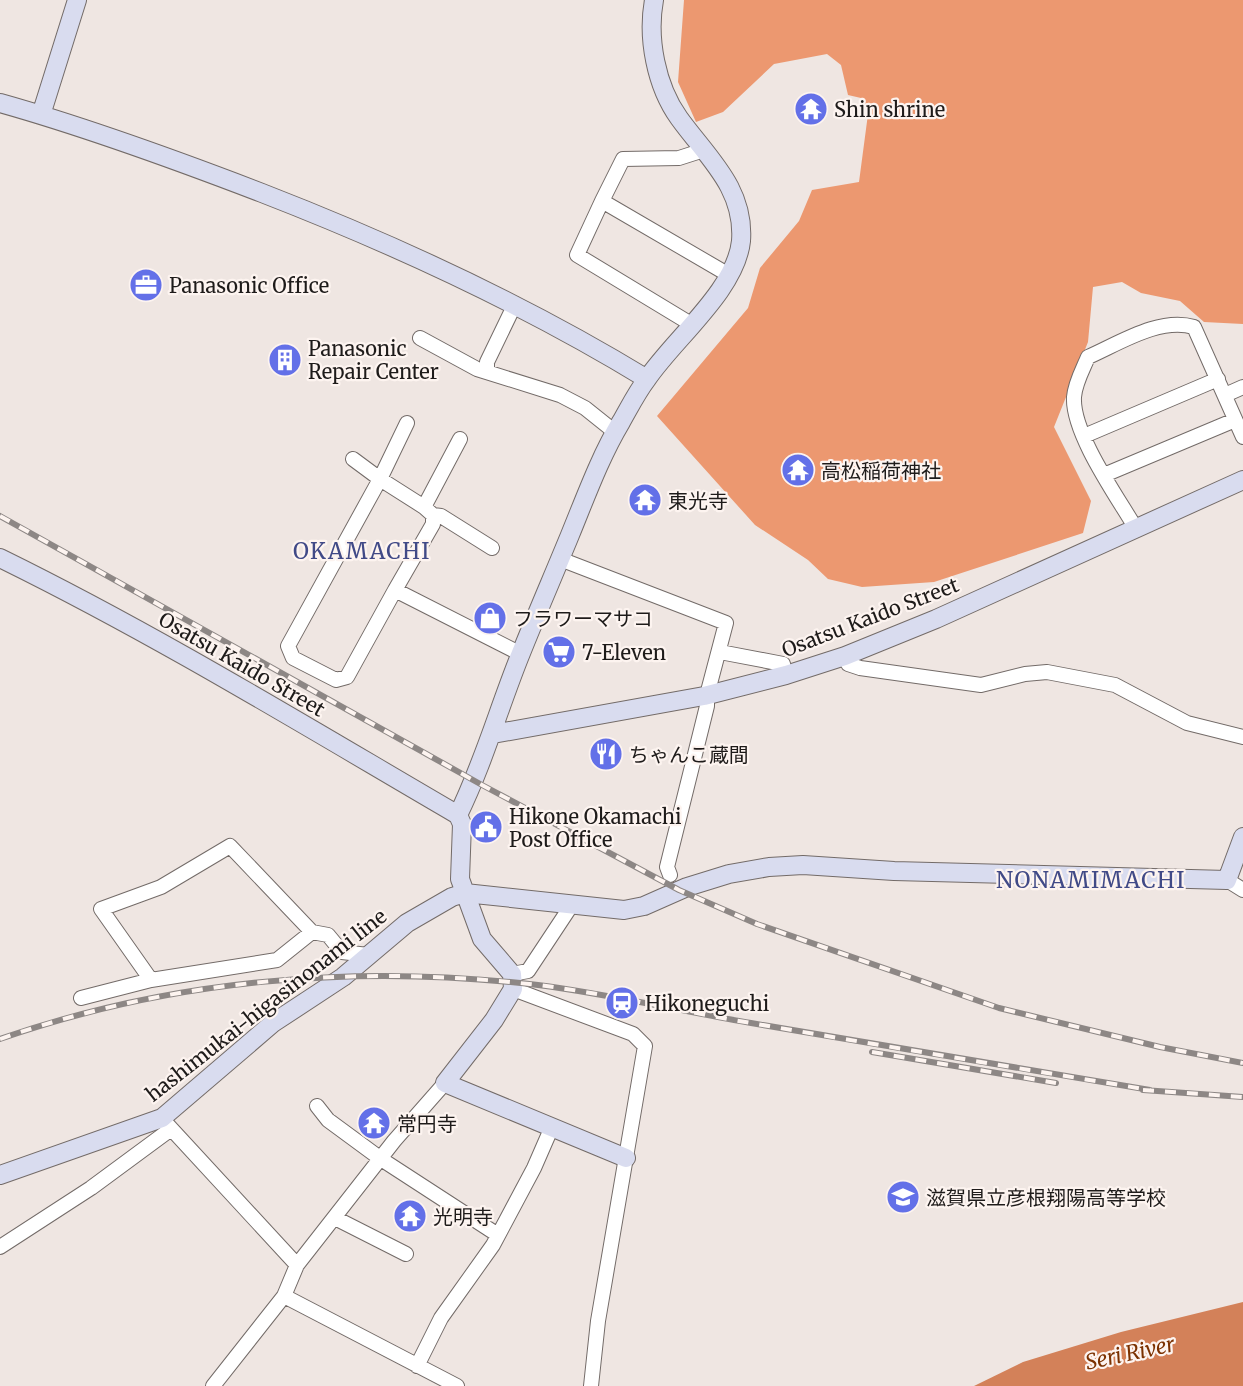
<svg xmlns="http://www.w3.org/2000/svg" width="1243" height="1386" viewBox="0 0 1243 1386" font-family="Merriweather,'Noto Sans JP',serif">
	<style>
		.forest { fill: #ec9870 }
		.water { fill: #d38159 }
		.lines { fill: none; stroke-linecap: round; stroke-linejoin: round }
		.street-casing { stroke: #736b68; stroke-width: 16 }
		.secondary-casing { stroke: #736b68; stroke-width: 20 }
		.street { stroke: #fff; stroke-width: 14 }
		.secondary { stroke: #d9dcef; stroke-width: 18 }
		.rail-casing { stroke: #8d8785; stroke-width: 6 }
		.rail { stroke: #fdf4f0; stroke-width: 4; stroke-dasharray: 11; stroke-linecap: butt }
		.labels { text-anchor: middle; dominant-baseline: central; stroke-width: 4.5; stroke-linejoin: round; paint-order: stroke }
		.poi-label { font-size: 20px; fill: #1e1b1a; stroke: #fdf4f0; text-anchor: start }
		.street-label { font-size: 20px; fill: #1e1b1a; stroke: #fdf4f0 }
		.water-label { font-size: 21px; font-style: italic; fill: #7b3100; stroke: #fdf4f0 }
		.quarter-label { font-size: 22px; letter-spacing: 1.5px; fill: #414a87; stroke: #fdf4f0 }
	</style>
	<rect width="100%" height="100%" fill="#efe6e2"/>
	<path class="forest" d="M684 0H1243V324L1204 322 1180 301 1141 293 1122 282 1093 287 1088 342 1054 427 1091 501 1083 533 934 582 862 587 828 579 808 560 755 525 657 416 748 308 760 268 799 221 812 190 859 182 868 114 861 98 848 95 841 65 827 54 774 64 723 112 696 122 678 82Z"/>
	<path class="water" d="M1243 1302V1386H974L1023 1362 1121 1332Z"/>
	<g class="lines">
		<defs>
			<path id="street" d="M704 150 679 158 623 159 602 201 729 275
				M602 201 577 255 691 324
				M420 338 477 369 560 395 585 408 615 432
				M487 371V362L515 304
				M1225 395 1243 387
				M1084 436 1218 379
				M353 459 380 479 407 423
				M1104 475 1235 420
				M424 507 460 439
				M433 515 441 516 492 548
				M1135 527C1116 495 1072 433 1074 397 1075 383 1083 369 1088 357 1120 343 1159 317 1194 327L1243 437
				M560 559 726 623 707 695V706L667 867 670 875
				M395 590 433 524V515L424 507 380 479 288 646 293 658 336 680 347 677 395 590 521 654
				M720 652 783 664 786 675
				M845 656 848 664 860 668 981 685 1025 674 1047 672 1115 685 1187 723 1243 737
				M1227 880 1243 890
				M512 974 528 971 571 906
				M151 980 101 909 161 887 230 846 312 932
				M513 989 633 1034 645 1046 598 1321 591 1386
				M81 998 151 980 277 960 312 932 328 935 342 952 368 955
				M317 1106 328 1120 381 1159 498 1235
				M166 1123 297 1265
				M335 1218 406 1254
				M0 1247 91 1188 171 1129
				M284 1296 457 1386
				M417 1366 441 1318 493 1245 534 1168 551 1129
				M213 1386 284 1296 297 1265 394 1141 445 1083"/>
			<path id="secondary" d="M0 103C89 128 176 160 262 193 396 245 524 304 647 379
				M41 115 77 0
				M0 558C157 635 307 727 458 815
				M493 734 704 696 786 675 845 656 936 619 1243 480
				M626 1158 445 1083 494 1020 513 989 512 974 482 939 460 879 462 824 458 815C484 762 499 707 521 653 537 613 554 574 570 535 586 496 600 457 621 422 629 408 637 392 647 379 674 339 736 290 741 241 745 188 707 157 679 118 656 86 647 38 654 0
				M0 1175 162 1118 273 1023 343 977 407 923 452 897 465 893 624 910 644 906 687 887 729 874 769 867 803 865 894 871 1227 880 1243 837"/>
		</defs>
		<use href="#street" class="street-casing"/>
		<use href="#secondary" class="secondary-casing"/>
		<use href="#street" class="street"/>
		<use href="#secondary" class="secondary"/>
		<defs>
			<path id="rail" d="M0 516 482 785 679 890 757 924 999 1008 1160 1047 1243 1063
				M0 1039C172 979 357 964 538 985 609 994 680 1011 751 1023 884 1046 1017 1068 1150 1090
				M872 1052 1056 1083
				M1143 1090 1243 1097"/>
		</defs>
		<use href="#rail" class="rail-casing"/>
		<use href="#rail" class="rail"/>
	</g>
	<defs>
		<symbol id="temple-disc" viewBox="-11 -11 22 22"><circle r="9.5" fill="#6370e8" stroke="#fdf4f0"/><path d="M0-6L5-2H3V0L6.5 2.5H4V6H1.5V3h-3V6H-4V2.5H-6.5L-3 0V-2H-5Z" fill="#fff"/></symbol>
		<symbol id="office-disc" viewBox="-11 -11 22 22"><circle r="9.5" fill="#6370e8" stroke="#fdf4f0"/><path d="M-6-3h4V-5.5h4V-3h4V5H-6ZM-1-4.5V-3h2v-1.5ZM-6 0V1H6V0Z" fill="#fff"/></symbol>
		<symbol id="building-disc" viewBox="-11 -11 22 22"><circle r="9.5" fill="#6370e8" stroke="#fdf4f0"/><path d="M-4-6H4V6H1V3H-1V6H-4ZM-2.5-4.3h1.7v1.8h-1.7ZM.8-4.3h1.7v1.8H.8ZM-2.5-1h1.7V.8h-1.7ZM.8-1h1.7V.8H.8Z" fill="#fff"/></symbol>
		<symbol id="shop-disc" viewBox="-11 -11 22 22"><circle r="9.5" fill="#6370e8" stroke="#fdf4f0"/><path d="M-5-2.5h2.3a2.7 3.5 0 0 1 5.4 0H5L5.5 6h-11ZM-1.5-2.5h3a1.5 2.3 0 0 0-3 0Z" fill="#fff"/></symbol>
		<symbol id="supermarket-disc" viewBox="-11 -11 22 22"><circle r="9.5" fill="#6370e8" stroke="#fdf4f0"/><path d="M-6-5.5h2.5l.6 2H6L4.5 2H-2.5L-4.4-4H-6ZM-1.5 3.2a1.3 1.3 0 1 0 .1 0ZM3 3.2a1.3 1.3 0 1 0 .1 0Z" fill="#fff"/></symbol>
		<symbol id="restaurant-disc" viewBox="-11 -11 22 22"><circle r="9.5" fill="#6370e8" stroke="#fdf4f0"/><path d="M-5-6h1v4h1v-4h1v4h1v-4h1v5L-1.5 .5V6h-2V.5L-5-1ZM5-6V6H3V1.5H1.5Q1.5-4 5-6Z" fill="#fff"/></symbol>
		<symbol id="civic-disc" viewBox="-11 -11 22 22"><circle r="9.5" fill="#6370e8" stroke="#fdf4f0"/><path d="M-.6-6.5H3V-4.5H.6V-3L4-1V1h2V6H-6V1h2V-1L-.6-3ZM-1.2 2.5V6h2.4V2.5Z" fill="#fff"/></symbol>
		<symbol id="station-disc" viewBox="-11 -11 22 22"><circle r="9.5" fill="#6370e8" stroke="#fdf4f0"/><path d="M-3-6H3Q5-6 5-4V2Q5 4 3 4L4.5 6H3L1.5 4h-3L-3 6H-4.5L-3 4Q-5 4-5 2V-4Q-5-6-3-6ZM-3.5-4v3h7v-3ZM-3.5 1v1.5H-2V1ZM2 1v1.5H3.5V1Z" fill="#fff"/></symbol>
		<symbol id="school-disc" viewBox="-11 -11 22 22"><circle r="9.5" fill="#6370e8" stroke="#fdf4f0"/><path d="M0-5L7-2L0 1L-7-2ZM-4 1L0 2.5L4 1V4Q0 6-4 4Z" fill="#fff"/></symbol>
	</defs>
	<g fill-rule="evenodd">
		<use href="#temple-disc" x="792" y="90" width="38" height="38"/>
		<use href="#office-disc" x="127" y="266" width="38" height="38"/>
		<use href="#building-disc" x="266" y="341" width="38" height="38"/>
		<use href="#temple-disc" x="779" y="451" width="38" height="38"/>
		<use href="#temple-disc" x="626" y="481" width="38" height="38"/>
		<use href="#shop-disc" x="471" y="599" width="38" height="38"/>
		<use href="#supermarket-disc" x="540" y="633" width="38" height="38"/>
		<use href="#restaurant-disc" x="587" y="735" width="38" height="38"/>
		<use href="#civic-disc" x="467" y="808" width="38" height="38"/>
		<use href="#station-disc" x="603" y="984" width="38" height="38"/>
		<use href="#temple-disc" x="355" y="1104" width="38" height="38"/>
		<use href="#school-disc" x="884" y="1178" width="38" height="38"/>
		<use href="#temple-disc" x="391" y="1197" width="38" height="38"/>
	</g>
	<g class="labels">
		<g class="poi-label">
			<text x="834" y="109">Shin shrine</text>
			<text x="169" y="285">Panasonic Office</text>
			<text x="308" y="348">Panasonic<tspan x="308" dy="23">Repair Center</tspan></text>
			<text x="821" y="470">高松稲荷神社</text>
			<text x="668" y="500">東光寺</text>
			<text x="513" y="618">フラワーマサコ</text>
			<text x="582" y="652">7-Eleven</text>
			<text x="629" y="754">ちゃんこ蔵間</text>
			<text x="509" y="816">Hikone Okamachi<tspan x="509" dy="23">Post Office</tspan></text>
			<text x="645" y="1003">Hikoneguchi</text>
			<text x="397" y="1123">常円寺</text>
			<text x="926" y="1197">滋賀県立彦根翔陽高等学校</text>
			<text x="433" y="1216">光明寺</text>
		</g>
		<g class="street-label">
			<text transform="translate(870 617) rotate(-21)">Osatsu Kaido Street</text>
			<text transform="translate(242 664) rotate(30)">Osatsu Kaido Street</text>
			<text transform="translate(266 1005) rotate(-38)">hashimukai-higasinonami line</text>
		</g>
		<g class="water-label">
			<text transform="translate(1130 1353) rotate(-12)">Seri River</text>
		</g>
		<g class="quarter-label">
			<text x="362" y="551">OKAMACHI</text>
			<text x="1091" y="880">NONAMIMACHI</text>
		</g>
	</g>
</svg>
